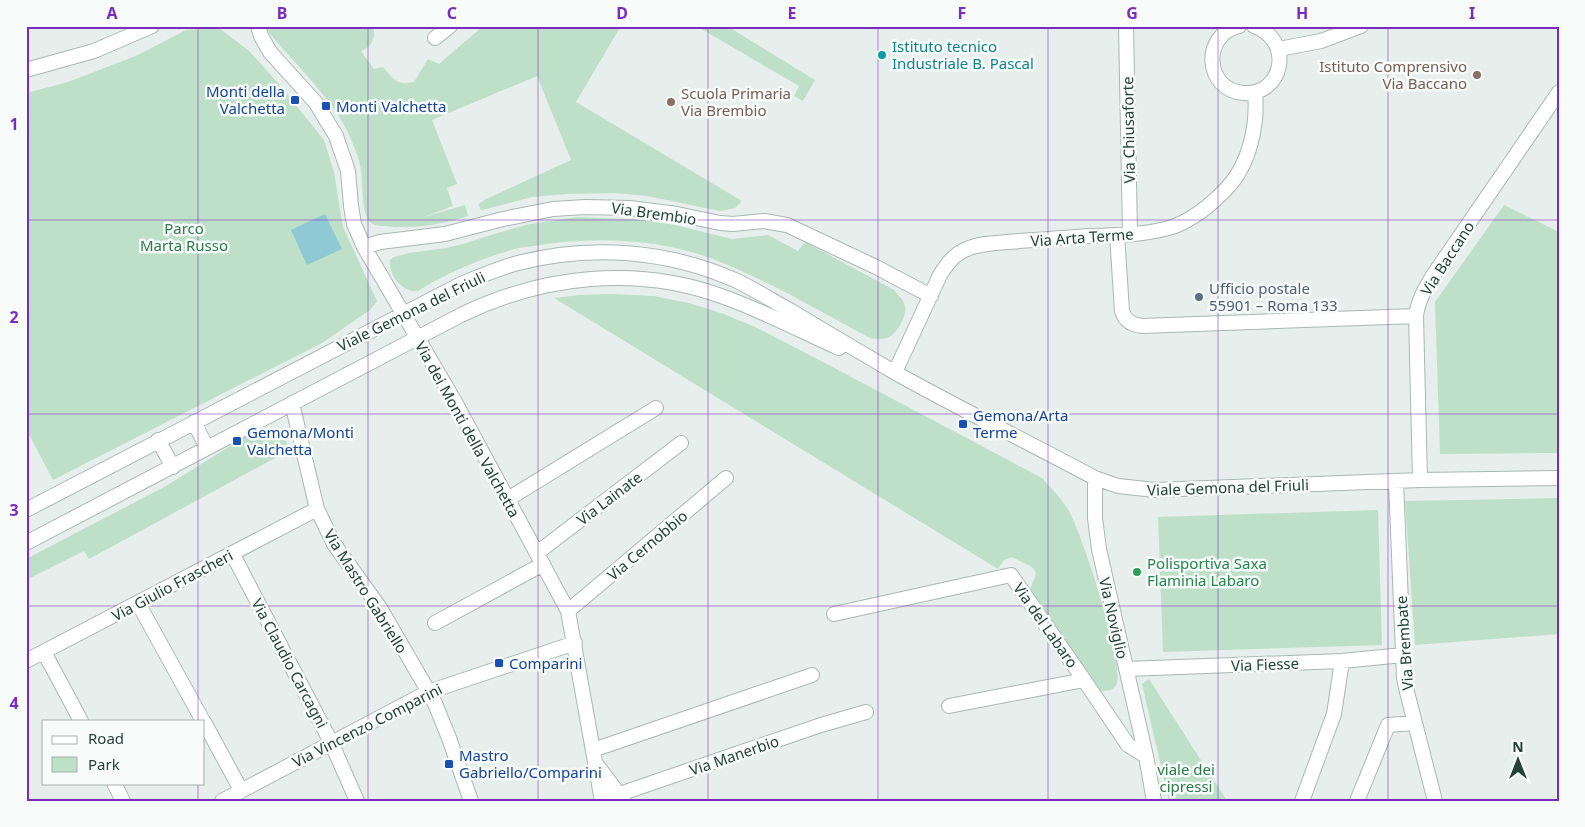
<svg xmlns="http://www.w3.org/2000/svg" width="1585" height="827" viewBox="0 0 1585 827" font-family="'Noto Sans',sans-serif">
	<style>
		.green { fill: #bfe0c8 }
		.water { fill: #8ec9d4 }
		.lines { fill: none; stroke-linecap: round; stroke-linejoin: round }
		.minor-casing { stroke: #a8b8b2; stroke-width: 16 }
		.minor { stroke: #fff; stroke-width: 14 }
		.grid { fill: none; stroke: #7b2cbf; stroke-width: 1; stroke-opacity: 0.55 }
		.culture-dot { fill: #0f9aa8; stroke: #f7fbf9; stroke-width: 2 }
		.education-dot { fill: #8d6e63; stroke: #f7fbf9; stroke-width: 2 }
		.transit-dot { fill: #1a4fb4; stroke: #f7fbf9; stroke-width: 2 }
		.service-dot { fill: #5c6f8a; stroke: #f7fbf9; stroke-width: 2 }
		.leisure-dot { fill: #2e9e5b; stroke: #f7fbf9; stroke-width: 2 }
		.labels { text-anchor: middle; dominant-baseline: central; stroke-width: 5; stroke-linejoin: round; paint-order: stroke }
		.culture-label { font-size: 15px; fill: #0d838f; stroke: #f7fbf9; text-anchor: start }
		.education-label { font-size: 15px; fill: #785e54; stroke: #f7fbf9; text-anchor: end }
		.transit-label { font-size: 15px; fill: #164399; stroke: #f7fbf9; text-anchor: start }
		.street-label { font-size: 15px; fill: #24423a; stroke: #f7fbf9 }
		.park-label { font-size: 15px; fill: #2d7a4b; stroke: #f7fbf9 }
		.service-label { font-size: 15px; fill: #4e5e75; stroke: #f7fbf9; text-anchor: start }
		.leisure-label { font-size: 15px; fill: #27864d; stroke: #f7fbf9; text-anchor: start }
		.neatline { fill: none; stroke: #7b2cbf; stroke-width: 2 }
		.grid-label { font-size: 16px; text-anchor: middle; font-weight: bold; fill: #7b2cbf }
	</style>
	<rect width="100%" height="100%" fill="#e6efeb"/>
	<path class="green" d="M266 26H341L342 27 344 26H373C376 38 372 47 361 51L374 69 383 67C393 79 397 86 414 82L428 59 439 64 483 26H621L576 102 742 201 735 208 720 211 647 196 615 193 566 194 532 197 482 210 480 209 479 204 484 200 571 160 537 76 432 120 457 184 447 188 453 206 424 217 465 205 468 216C441 225 415 229 386 226 381 226 376 226 371 223 360 215 364 179 360 165 359 158 356 152 354 147 340 104 294 64 266 29Z
		M696 26H727L815 80 803 101 794 96 799 86Z
		M219 28 248 50 278 83 324 140 334 172 343 227 377 301 370 310 322 343 53 480 26 429V93L68 82 138 55 186 30Z
		M1504 205 1559 232V453L1440 454 1435 302Z
		M578 217 644 220 675 225 732 239 768 235 798 251 805 242 894 290C898 295 904 300 905 306 907 316 898 332 889 337 883 340 876 339 870 338 817 310 766 279 710 258 656 238 590 236 534 246 525 247 516 248 508 251 477 260 445 274 418 291 402 293 388 274 390 260L394 257 409 253 446 248 463 244 494 234 530 224Z
		M612 294 654 296 689 303 724 314 755 327 825 363 1042 478C1051 488 1062 499 1069 511 1082 535 1124 661 1117 683 1115 690 1108 691 1101 691L1087 673 1029 591 1035 577 1036 573 1032 567 1012 557 1004 560 998 569 554 298 579 295Z
		M275 432C283 437 289 441 288 451L89 559 84 551 26 580V559L166 486 248 435 259 433Z
		M1559 498V634L1415 645 1405 501Z
		M1378 510 1382 645 1163 652 1158 517Z
		M1149 679 1227 801H1169L1142 684Z"/>
	<path class="water" d="M325 214 342 249 307 265 291 230Z"/>
	<g class="lines">
		<defs>
			<path id="minor" d="M258 26 261 36 270 52 316 103 336 136 348 171 351 206 354 224 364 247 454 400 568 611 602 801
				M1126 26 1130 233
				M1239 26C1201 35 1205 90 1243 93 1283 96 1295 41 1254 26
				M435 38 450 26
				M1279 49 1321 41 1361 26
				M26 70 94 51 152 26
				M1117 235 1122 311C1125 321 1132 325 1142 326L1416 316
				M364 247 380 242 445 234 503 219 553 209 585 207 630 208 677 214 720 223 733 224 764 221 787 225 876 267 931 296
				M895 372 940 275C947 264 954 254 967 249 983 242 1002 243 1019 241 1043 240 1067 237 1092 236 1118 235 1149 235 1175 226 1195 218 1212 204 1227 188 1250 164 1258 124 1255 92
				M292 403 317 509 334 544 380 608 434 701 449 738 471 801
				M194 422 207 448
				M158 440 173 467
				M1095 478V518L1099 549 1146 756 1154 801
				M1420 480 1416 316C1418 300 1426 287 1434 274L1559 92
				M1396 481 1404 678 1407 692 1435 801
				M508 499 656 408
				M26 510 461 284C480 276 499 268 518 263 590 244 668 250 737 281 756 290 774 302 793 312 826 332 860 352 894 372 960 409 1028 442 1095 478L1118 486 1155 490 1420 480 1559 478
				M26 543 461 315C543 275 638 265 724 297 763 311 801 331 839 348
				M232 553 331 742 357 801
				M537 553 681 443
				M138 603 203 721
				M568 611 726 478
				M834 614 1011 575 1084 680 1128 745 1146 756
				M435 623 543 564
				M44 652 81 721
				M26 661 317 509
				M1126 669 1342 661 1403 655
				M949 706 1084 680
				M204 722 241 790
				M593 750 812 675
				M597 765 623 800
				M114 783 123 801
				M602 800 821 725 866 712
				M222 801 428 692 575 643
				M1302 801 1334 714 1342 661
				M1357 801 1388 725 1415 723"/>
		</defs>
		<use href="#minor" class="minor-casing"/>
		<use href="#minor" class="minor"/>
	</g>
	<path class="grid" d="M198 26V721M368 26V801M538 26V801M708 26V801M878 26V801M1048 26V801M1218 26V801M1388 26V801M26 220H1559M26 414H1559M26 606H1559M198 783V801"/>
	<circle class="culture-dot" cx="882" cy="55" r="5"/>
	<g class="education-dot">
		<circle cx="1477" cy="75" r="5"/>
		<circle cx="671" cy="102" r="5"/>
	</g>
	<g class="transit-dot">
		<rect x="290" y="95" width="10" height="10" rx="2.5"/>
		<rect x="321" y="101" width="10" height="10" rx="2.5"/>
		<rect x="958" y="419" width="10" height="10" rx="2.5"/>
		<rect x="232" y="436" width="10" height="10" rx="2.5"/>
		<rect x="494" y="658" width="10" height="10" rx="2.5"/>
		<rect x="444" y="759" width="10" height="10" rx="2.5"/>
	</g>
	<circle class="service-dot" cx="1199" cy="297" r="5"/>
	<circle class="leisure-dot" cx="1137" cy="572" r="5"/>
	<g class="labels">
		<g class="culture-label">
			<text x="892" y="46">Istituto tecnico<tspan x="892" dy="17">Industriale B. Pascal</tspan></text>
		</g>
		<g class="education-label">
			<text x="1467" y="66">Istituto Comprensivo<tspan x="1467" dy="17">Via Baccano</tspan></text>
			<text x="681" y="93" text-anchor="start">Scuola Primaria<tspan x="681" dy="17">Via Brembio</tspan></text>
		</g>
		<g class="transit-label">
			<text x="285" y="91" text-anchor="end">Monti della<tspan x="285" dy="17">Valchetta</tspan></text>
			<text x="336" y="106">Monti Valchetta</text>
			<text x="973" y="415">Gemona/Arta<tspan x="973" dy="17">Terme</tspan></text>
			<text x="247" y="432">Gemona/Monti<tspan x="247" dy="17">Valchetta</tspan></text>
			<text x="509" y="663">Comparini</text>
			<text x="459" y="755">Mastro<tspan x="459" dy="17">Gabriello/Comparini</tspan></text>
		</g>
		<g class="street-label">
			<text transform="translate(1128 130) rotate(-91)">Via Chiusaforte</text>
			<text transform="translate(654 213) rotate(8)">Via Brembio</text>
			<text transform="translate(1082 237) rotate(-4)">Via Arta Terme</text>
			<text transform="translate(1447 258) rotate(-57)">Via Baccano</text>
			<text transform="translate(411 311) rotate(-26)">Viale Gemona del Friuli</text>
			<text transform="translate(468 429) rotate(61)">Via dei Monti della Valchetta</text>
			<text transform="translate(1228 487) rotate(-2)">Viale Gemona del Friuli</text>
			<text transform="translate(609 498) rotate(-37)">Via Lainate</text>
			<text transform="translate(647 545) rotate(-40)">Via Cernobbio</text>
			<text transform="translate(172 585) rotate(-28)">Via Giulio Frascheri</text>
			<text transform="translate(366 591) rotate(58)">Via Mastro Gabriello</text>
			<text transform="translate(1114 618) rotate(77)">Via Noviglio</text>
			<text transform="translate(1046 625) rotate(55)">Via del Labaro</text>
			<text transform="translate(1404 643) rotate(-94)">Via Brembate</text>
			<text transform="translate(290 663) rotate(62)">Via Claudio Carcagni</text>
			<text transform="translate(1265 664) rotate(-2)">Via Fiesse</text>
			<text transform="translate(367 725) rotate(-27)">Via Vincenzo Comparini</text>
			<text transform="translate(734 755) rotate(-19)">Via Manerbio</text>
		</g>
		<g class="park-label">
			<text x="184" y="228">Parco<tspan x="184" dy="17">Marta Russo</tspan></text>
			<text x="1186" y="769">viale dei<tspan x="1186" dy="17">cipressi</tspan></text>
		</g>
		<g class="service-label">
			<text x="1209" y="288">Ufficio postale<tspan x="1209" dy="17">55901 – Roma 133</tspan></text>
		</g>
		<g class="leisure-label">
			<text x="1147" y="563">Polisportiva Saxa<tspan x="1147" dy="17">Flaminia Labaro</tspan></text>
		</g>
	</g>
	<rect width="1585" height="827" fill="none" stroke="#f7fbf9" stroke-width="55"/>
	<rect x="42" y="720" width="162" height="65" fill="#f7fbf9" stroke="#a3b1ad"/>
	<rect x="52" y="736" width="25" height="8" fill="#ffffff" stroke="#a3b1ad"/>
	<text x="88" y="744" font-size="15" fill="#24423a">Road</text>
	<rect x="52" y="757" width="25" height="15" fill="#bfe0c8" stroke="#a3b1ad"/>
	<text x="88" y="770" font-size="15" fill="#24423a">Park</text>
	<g transform="translate(1518 760)" stroke="#f7fbf9" stroke-width="4" paint-order="stroke">
	<path d="M0-4L9 19L0 12L-9 19Z" fill="#24423a"/>
	<text y="-8" font-size="14" font-weight="bold" text-anchor="middle" fill="#24423a">N</text>
	</g>
	<rect x="28" y="28" width="1530" height="772" class="neatline"/>
	<g class="grid-label">
		<text x="112" y="19">A</text>
		<text x="282" y="19">B</text>
		<text x="452" y="19">C</text>
		<text x="622" y="19">D</text>
		<text x="792" y="19">E</text>
		<text x="962" y="19">F</text>
		<text x="1132" y="19">G</text>
		<text x="1302" y="19">H</text>
		<text x="1472" y="19">I</text>
		<text x="14" y="130">1</text>
		<text x="14" y="323">2</text>
		<text x="14" y="516">3</text>
		<text x="14" y="709">4</text>
	</g>
</svg>
